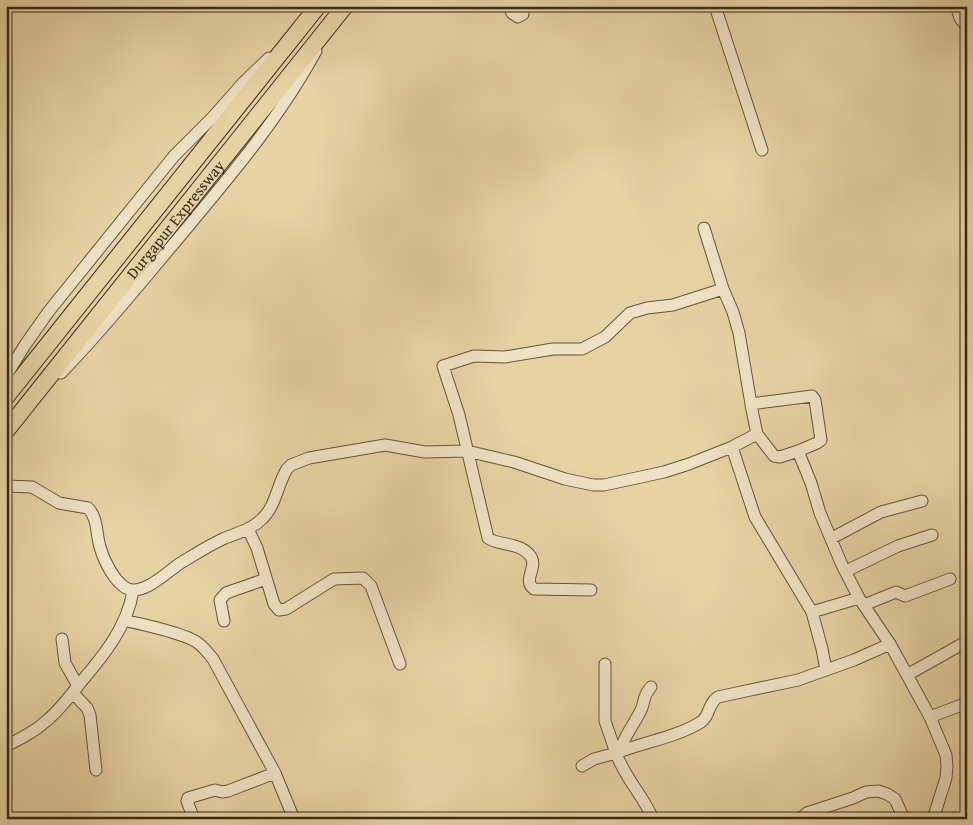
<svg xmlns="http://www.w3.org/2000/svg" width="973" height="825" viewBox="0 0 973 825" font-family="'Gentium Book Plus',serif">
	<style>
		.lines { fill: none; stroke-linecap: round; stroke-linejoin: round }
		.minor-casing { stroke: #61543f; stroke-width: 13 }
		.highway-casing { stroke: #35291d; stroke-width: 18 }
		.minor { stroke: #efe2c4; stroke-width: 11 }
		.highway { stroke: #e6d3a4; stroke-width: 16 }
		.labels { text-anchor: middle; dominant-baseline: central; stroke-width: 4; stroke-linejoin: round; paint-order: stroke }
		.street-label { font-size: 16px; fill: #35291d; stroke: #efe2c4 }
	</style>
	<rect width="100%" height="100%" fill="#e6d3a4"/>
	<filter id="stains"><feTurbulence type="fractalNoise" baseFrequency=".004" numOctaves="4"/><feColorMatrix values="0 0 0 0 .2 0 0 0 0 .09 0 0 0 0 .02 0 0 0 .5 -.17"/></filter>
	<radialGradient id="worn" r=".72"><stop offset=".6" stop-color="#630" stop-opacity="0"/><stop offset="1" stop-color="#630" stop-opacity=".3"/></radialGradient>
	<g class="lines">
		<defs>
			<path id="minor" d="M509 6 512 13 518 17 523 14 522 6
				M715 6 762 150
				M956 6 960 18 967 27
				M704 228 723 289 733 312 739 333 752 410 757 434 732 447
				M61 373C102 331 138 286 176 241 226 181 278 121 316 51
				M6 376 25 345 49 311 174 156 213 117 243 83 269 58
				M751 404 812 396 815 400 821 440 817 443 798 451
				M757 434 774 456 780 457 798 451 811 483 820 513 842 565 859 598 890 644 907 675 930 717 946 755 947 766 946 778 933 819
				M6 486 32 487 59 503 88 508C98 518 96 534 100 547 104 561 114 581 126 588 142 597 166 573 179 564 194 555 209 545 225 538 238 533 252 529 262 519 276 506 277 485 287 469L291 465 309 458 385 445 425 452 467 451 514 462 565 479 593 485H604L664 472 689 464 732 447 755 517 812 612 822 649 826 670
				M248 529 257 548 274 604 279 610 286 609 334 579 363 578 371 586 400 664
				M832 538 881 512 922 501
				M846 571 898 546 932 535
				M591 590 534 589C522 581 538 567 531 557 520 541 498 546 488 538L459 415 443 366 474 356 505 357 553 349H582L605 337 630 313 647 308 673 305 723 289
				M864 605 896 592 905 596 950 579
				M812 612 859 598
				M124 620C147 626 172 630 193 640 202 644 207 652 213 659L275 773 294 819
				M224 621 220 600 226 593 266 579
				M62 639 65 663 78 686
				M907 675 964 643
				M73 693 87 708 90 715 96 770
				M930 717 967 703
				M6 746C20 739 34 732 45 722 59 711 70 696 81 682 104 655 127 627 133 591
				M620 751C624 736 633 726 640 712 646 702 641 698 651 687
				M582 766 594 759 616 753 605 721V664
				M194 819 187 801 188 798 215 790 222 792 228 791 275 773
				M653 819C643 795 624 777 616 753 643 742 675 738 701 722 710 716 708 703 718 697L798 680 854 660 890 644
				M800 819 807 813 853 798 866 792 878 791 887 794 895 799 904 819"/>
			<g id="highway">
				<path d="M6 397 318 6"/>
				<path id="s1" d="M6 431 345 6"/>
			</g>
		</defs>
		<use href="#minor" class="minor-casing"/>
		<use href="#highway" class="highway-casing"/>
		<use href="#minor" class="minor"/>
		<use href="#highway" class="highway"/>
	</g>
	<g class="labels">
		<g class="street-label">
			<text stroke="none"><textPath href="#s1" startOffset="271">Durgapur Expressway</textPath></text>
		</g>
	</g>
	<rect width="973" height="825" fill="none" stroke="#e6d3a4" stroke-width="25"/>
	<rect x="8" y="8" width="958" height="810" fill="none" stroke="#35291d" stroke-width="2.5"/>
	<rect x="12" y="12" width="948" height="800" fill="none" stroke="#35291d"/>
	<rect width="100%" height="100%" filter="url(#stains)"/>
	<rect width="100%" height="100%" fill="url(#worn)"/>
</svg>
